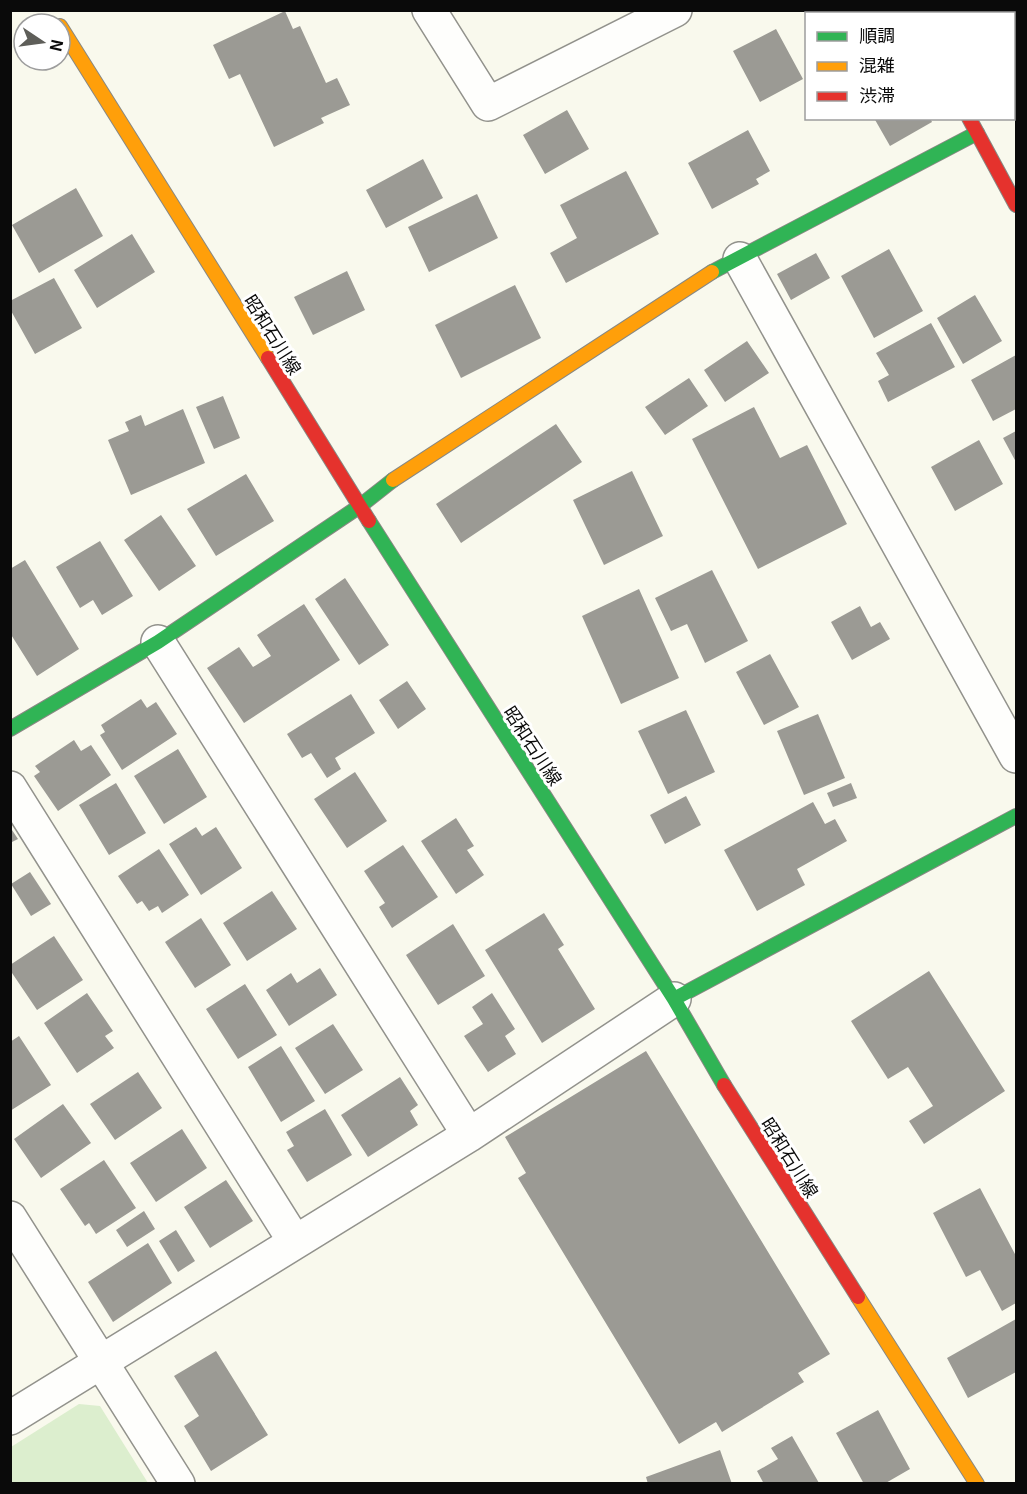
<svg xmlns="http://www.w3.org/2000/svg" width="1027" height="1494" viewBox="0 0 1027 1494" font-family="Georgia,'Noto Sans JP',serif">
	<style>
		.green { fill: #dceece }
		.building { fill: #9b9a94 }
		.lines { fill: none; stroke-linecap: round; stroke-linejoin: round }
		.street-casing { stroke: #92928c; stroke-width: 36 }
		.fast-casing { stroke: #888883; stroke-width: 16 }
		.slow-casing { stroke: #888883; stroke-width: 16 }
		.jam-casing { stroke: #888883; stroke-width: 16 }
		.street { stroke: #fefefc; stroke-width: 33 }
		.fast { stroke: #30b455; stroke-width: 14 }
		.slow { stroke: #ff9f0a; stroke-width: 14 }
		.jam { stroke: #e5322d; stroke-width: 14 }
		.labels { text-anchor: middle; dominant-baseline: central; stroke-width: 6; stroke-linejoin: round; paint-order: stroke }
		.street-label { font-size: 18px; fill: #0a0a0a; stroke: #fff }
	</style>
	<rect width="100%" height="100%" fill="#f9f9ed"/>
	<path class="green" d="M79 1404 100 1406 148 1483H11V1447Z"/>
	<path class="building" d="M807 10H867L862 14H809Z
		M285 11 293 29 300 26 326 83 337 78 350 105 321 118 324 123 274 147 240 74 229 79 213 45Z
		M776 29 803 79 760 102 733 51Z
		M567 110 589 149 545 174 523 135Z
		M874 118H930L932 122 890 146Z
		M748 130 770 171 756 179 759 184 712 209 688 163Z
		M423 159 443 198 386 228 366 190Z
		M626 171 659 234 566 283 550 253 577 238 560 205Z
		M76 188 103 236 39 273 12 225Z
		M477 194 498 238 429 272 408 227Z
		M132 234 155 272 97 308 74 270Z
		M889 249 923 311 874 338 841 276Z
		M816 253 830 278 791 300 777 274Z
		M347 271 365 310 313 335 294 297Z
		M54 278 82 328 35 354 10 309V301Z
		M515 285 541 338 461 378 435 325Z
		M975 295 1002 341 963 364 937 318Z
		M931 323 955 367 888 402 878 381 889 375 876 353Z
		M747 341 769 373 725 402 704 370Z
		M1016 355V409L993 421 971 380Z
		M689 378 708 406 665 435 645 407Z
		M223 396 240 438 214 449 196 407Z
		M754 407 780 458 807 445 847 524 758 569 692 439Z
		M183 409 205 463 131 495 108 440 129 431 125 422 141 415 145 426Z
		M556 424 582 462 461 543 436 504Z
		M1016 431V462L1003 438Z
		M979 440 1003 484 955 511 931 467Z
		M632 471 663 536 604 565 573 500Z
		M246 474 274 521 216 556 187 509Z
		M161 515 196 566 159 591 124 540Z
		M100 541 133 596 102 615 93 600 80 608 56 567Z
		M25 560 79 649 37 676 10 633V569Z
		M712 570 748 641 705 663 687 624 671 631 655 598Z
		M345 578 389 645 359 665 315 599Z
		M639 589 679 678 621 704 582 616Z
		M304 604 340 660 244 723 207 668 239 647 253 667 271 656 257 635Z
		M860 606 871 627 880 622 890 639 852 660 831 622Z
		M770 654 799 707 764 725 736 672Z
		M407 681 426 709 398 729 379 700Z
		M351 694 375 733 335 758 341 769 327 778 311 753 302 758 287 734Z
		M141 699 147 708 156 702 177 734 122 770 100 735 105 732 101 725Z
		M686 710 715 772 668 794 638 731Z
		M818 714 845 778 804 795 777 731Z
		M74 740 81 751 91 745 111 775 58 811 34 776 40 772 35 766Z
		M178 749 207 797 164 824 134 776Z
		M355 772 387 821 347 848 314 799Z
		M116 783 146 833 109 855 79 805Z
		M851 783 857 798 833 807 827 793Z
		M686 796 701 825 665 844 650 815Z
		M813 802 825 824 835 819 847 841 797 869 805 885 757 911 724 850Z
		M456 818 474 846 467 850 484 875 456 894 421 841Z
		M10 827 18 839 10 843Z
		M196 827 202 836 216 827 242 868 201 895 169 844Z
		M403 845 438 897 392 928 379 907 385 903 364 871Z
		M159 849 189 895 162 913 158 906 149 911 142 901 137 904 118 876Z
		M30 872 51 904 31 916 11 884Z
		M272 891 297 929 247 961 223 923Z
		M544 913 564 945 558 949 595 1009 542 1043 485 950Z
		M201 918 231 965 195 988 165 942Z
		M453 924 485 976 438 1005 406 955Z
		M54 936 83 980 37 1010 10 970V965Z
		M320 968 337 995 289 1026 266 990 291 973 297 983Z
		M929 971 1005 1091 924 1144 909 1121 933 1106 908 1067 888 1079 851 1021Z
		M245 984 277 1035 238 1059 206 1009Z
		M87 993 113 1031 105 1036 114 1048 77 1073 44 1023Z
		M492 993 515 1029 505 1036 516 1054 488 1072 464 1036 483 1024 472 1007Z
		M333 1024 363 1070 325 1094 295 1048Z
		M19 1036 51 1085 10 1111V1042Z
		M281 1046 315 1101 281 1122 248 1067Z
		M646 1051 830 1354 798 1373 804 1382 722 1432 716 1422 679 1444 518 1178 526 1173 505 1137Z
		M138 1072 162 1108 115 1140 90 1104Z
		M400 1077 418 1105 410 1111 418 1125 368 1157 341 1115Z
		M63 1104 91 1143 41 1178 14 1139Z
		M325 1109 352 1155 307 1182 287 1150 294 1146 286 1132Z
		M182 1129 207 1168 156 1202 130 1163Z
		M104 1160 136 1208 96 1234 89 1223 85 1226 60 1189Z
		M226 1180 253 1221 210 1248 184 1207Z
		M980 1188 1016 1256V1303L1002 1311 980 1270 966 1277 933 1213Z
		M144 1211 155 1229 127 1247 116 1230Z
		M176 1230 195 1261 178 1272 159 1241Z
		M148 1243 172 1283 113 1322 88 1282Z
		M1016 1319V1372L968 1398 947 1358Z
		M216 1351 268 1435 211 1471 184 1426 199 1416 174 1376Z
		M878 1410 910 1469 884 1484H864L836 1433Z
		M792 1436 819 1483 764 1484 757 1471 778 1459 771 1448Z
		M720 1450 732 1484H648L646 1477Z"/>
	<g class="lines">
		<defs>
			<path id="street" d="M429 10 488 104 675 10
				M740 259 1016 756
				M158 642 469 1135
				M10 788 295 1242
				M10 1218 178 1484
				M10 1418 469 1135 674 999"/>
			<path id="fast" d="M910 10 912 14
				M712 272 977 133
				M369 521 674 999 724 1085
				M10 729 158 642 360 506 393 480
				M674 999 1016 816"/>
			<path id="slow" d="M60 26 268 358
				M393 480 712 272
				M858 1297 977 1484"/>
			<path id="jam" d="M969 118 1016 205
				M268 358 369 521
				M724 1085 858 1297"/>
		</defs>
		<use href="#street" class="street-casing"/>
		<use href="#fast" class="fast-casing"/>
		<use href="#slow" class="slow-casing"/>
		<use href="#jam" class="jam-casing"/>
		<use href="#street" class="street"/>
		<use href="#fast" class="fast"/>
		<use href="#slow" class="slow"/>
		<use href="#jam" class="jam"/>
	</g>
	<g class="labels">
		<g class="street-label">
			<text transform="translate(274 334) rotate(58)">昭和石川線</text>
			<text transform="translate(534 745) rotate(57)">昭和石川線</text>
			<text transform="translate(791 1157) rotate(58)">昭和石川線</text>
		</g>
	</g>
	<rect width="1027" height="1494" fill="none" stroke="#0a0a0a" stroke-width="24"/>
	<rect x="805" y="12" width="210" height="108" fill="#ffffff" stroke="#9d9d9d" stroke-width="1.5"/>
	<rect x="817" y="32" width="30" height="9" fill="#30b455" stroke="#9d9d9d" stroke-width="1.5"/>
	<text x="859" y="42" font-size="18" fill="#0a0a0a">順調</text>
	<rect x="817" y="62" width="30" height="9" fill="#ff9f0a" stroke="#9d9d9d" stroke-width="1.5"/>
	<text x="859" y="72" font-size="18" fill="#0a0a0a">混雑</text>
	<rect x="817" y="92" width="30" height="9" fill="#e5322d" stroke="#9d9d9d" stroke-width="1.5"/>
	<text x="859" y="102" font-size="18" fill="#0a0a0a">渋滞</text>
	<g transform="translate(42 42) rotate(103)"><circle r="28" fill="#ffffff" stroke="#9d9d9d" stroke-width="1.5"/>
	<path d="M0-4.5L10 22L0 15L-10 22Z" fill="#5e5e59"/>
	<text y="-9" font-size="16" font-weight="bold" text-anchor="middle" fill="#0a0a0a">N</text>
	</g>
</svg>
